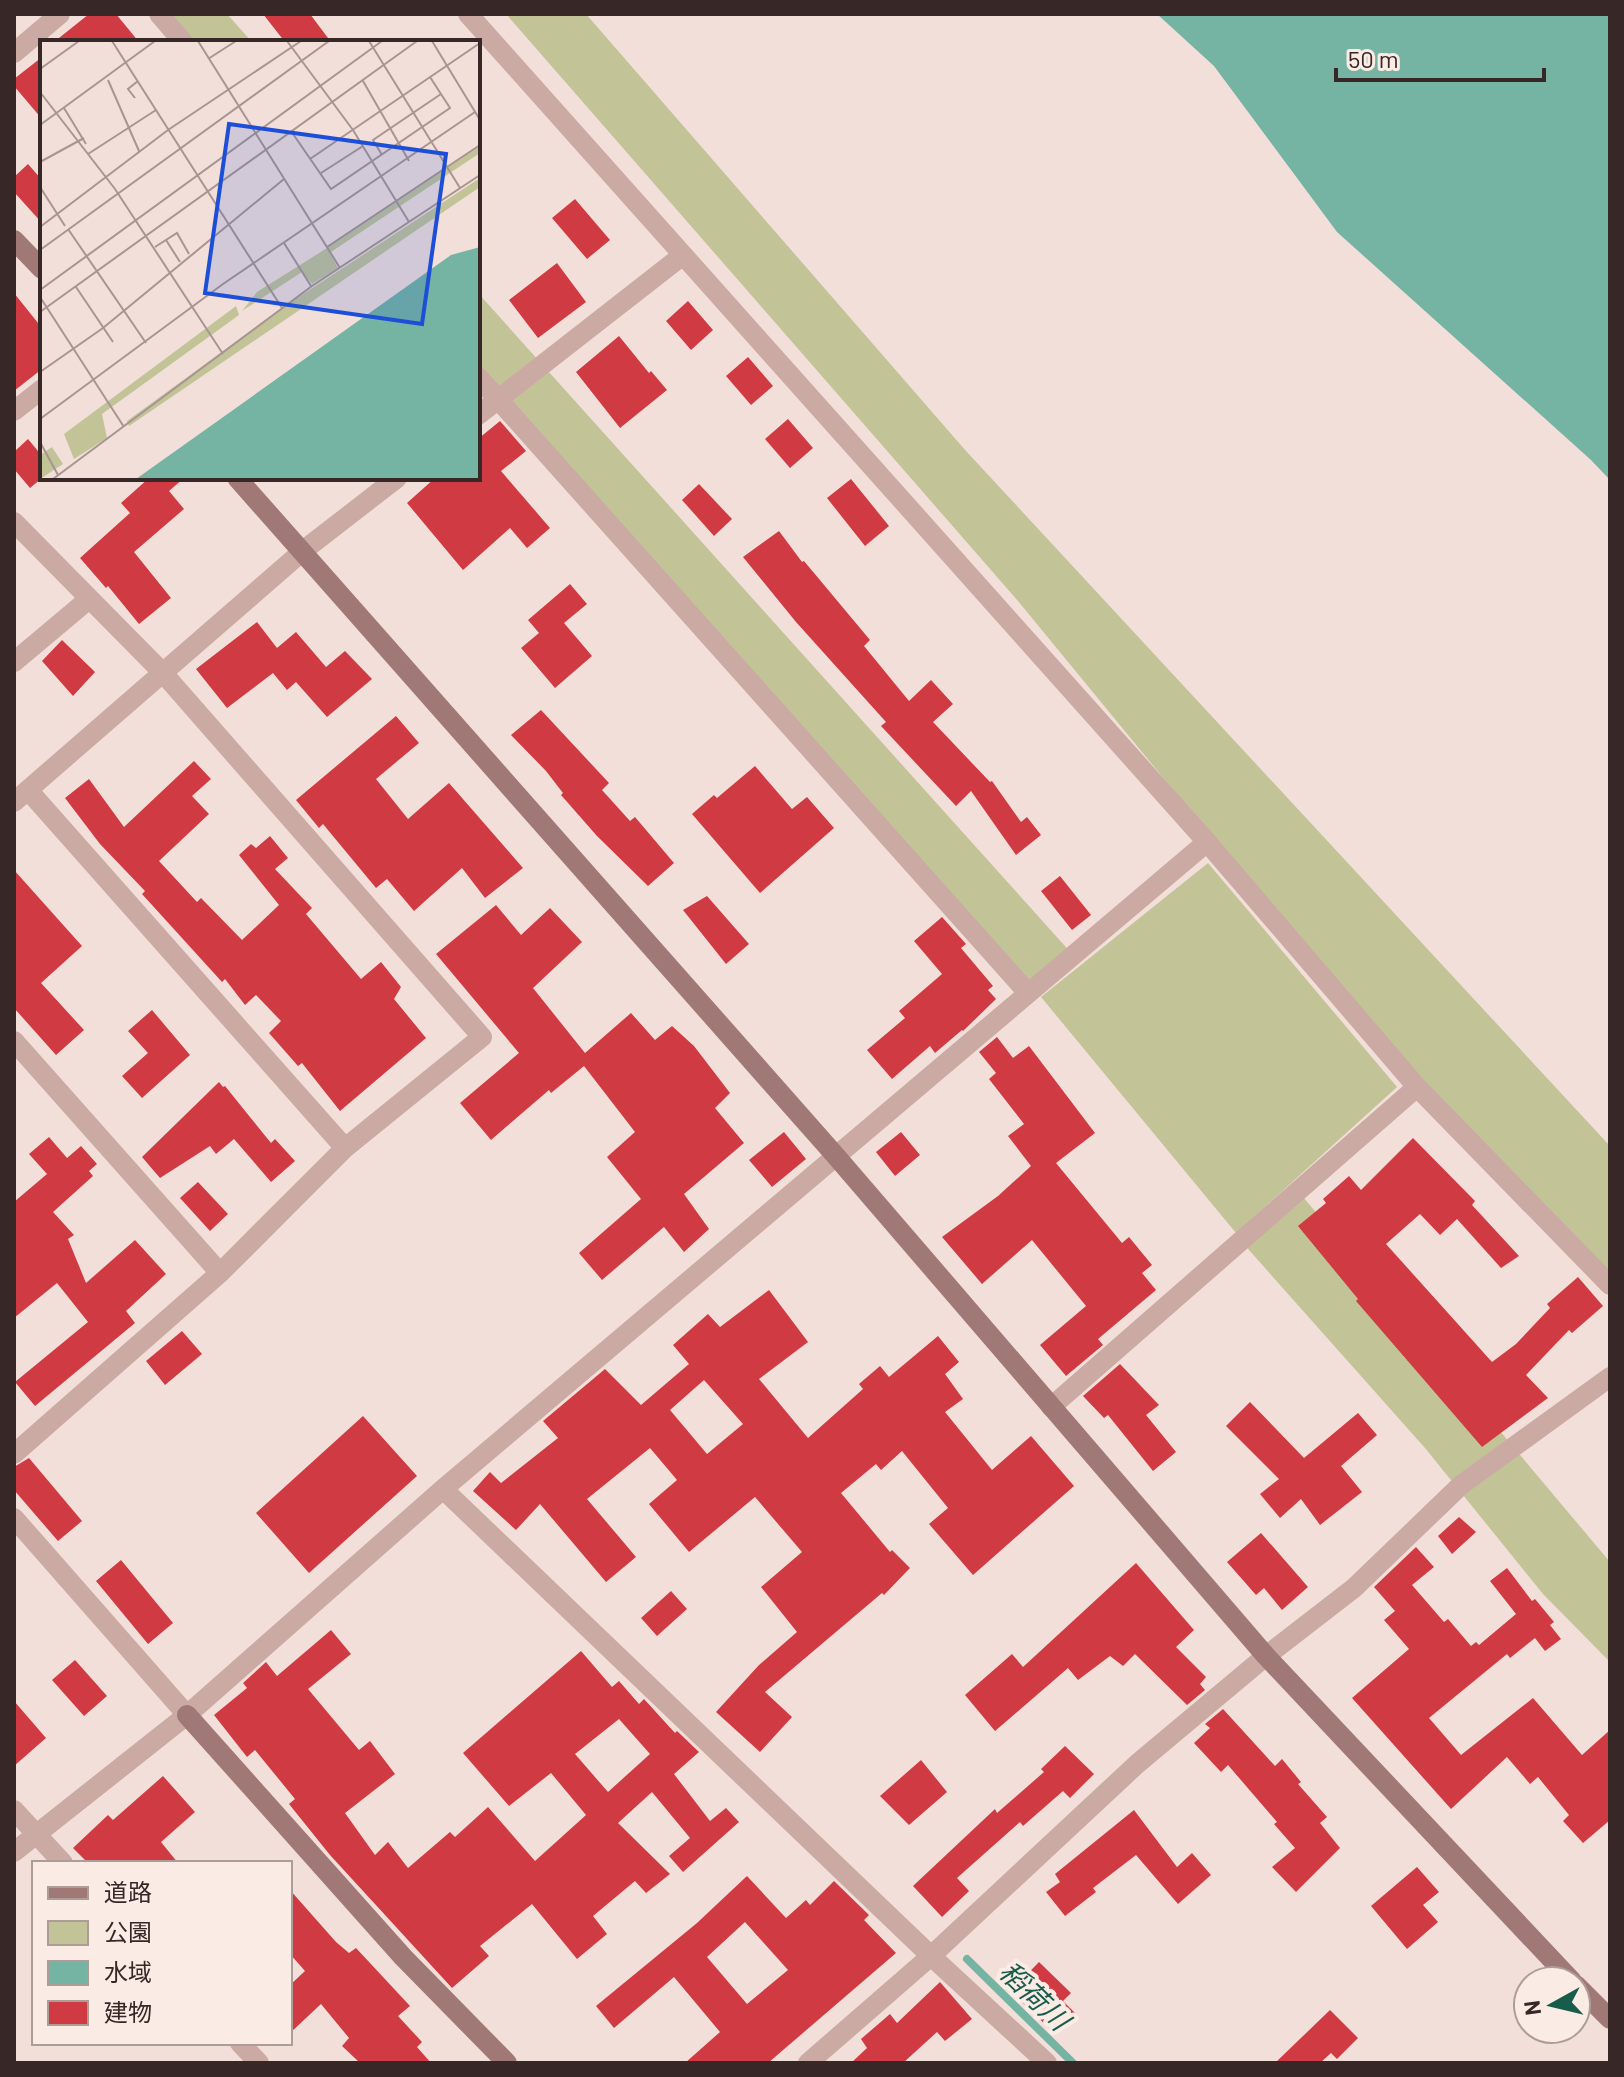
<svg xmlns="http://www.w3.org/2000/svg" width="1624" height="2077" viewBox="0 0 1624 2077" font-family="Barlow,'Noto Sans JP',sans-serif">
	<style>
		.green { fill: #c2c498 }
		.water { fill: #75b3a3 }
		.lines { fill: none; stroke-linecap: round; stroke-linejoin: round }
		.stream { stroke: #75b3a3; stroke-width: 8 }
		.building { fill: #d03a42; fill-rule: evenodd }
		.street { stroke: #ccaaa4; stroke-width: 20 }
		.secondary { stroke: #a07875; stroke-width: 20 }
		.labels { text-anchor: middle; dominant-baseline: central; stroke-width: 8; stroke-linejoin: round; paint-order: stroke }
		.water-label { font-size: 28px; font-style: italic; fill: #185c4c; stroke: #fbebe5 }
		.inset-road { fill: none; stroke: #a89591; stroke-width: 2 }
		.view { fill: #1d4ed8; fill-opacity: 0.15; stroke: #1d4ed8; stroke-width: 4 }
		.inset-edge { fill: none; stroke: #372726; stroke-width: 4 }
	</style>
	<rect width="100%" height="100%" fill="#f3dfd9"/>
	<path class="green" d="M156 14H227L252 42H181Z
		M506 14H586L966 451 1610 1146V1285L1417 1087 1018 601Z
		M478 293 1073 955 1028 993 478 375Z
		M1208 863 1397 1087 1236 1233 1041 997Z
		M1298 1191 1610 1562V1662L1543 1594 1425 1448 1241 1241Z"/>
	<path class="water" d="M1157 14H1610V480L1591 460 1337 232 1214 66Z"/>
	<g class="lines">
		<path class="stream" d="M967 1959 1073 2063"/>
	</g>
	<path class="building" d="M89 14H116L139 42H54Z
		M263 14H310L331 42H285Z
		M42 57V119L14 86V79Z
		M28 164 42 180V223L14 192V177Z
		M575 199 610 240 587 259 552 218Z
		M557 263 586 302 538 338 509 300Z
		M14 293 42 328V369L14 391Z
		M688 301 713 330 691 350 666 321Z
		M619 336 649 373 651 371 667 390 620 428 576 372Z
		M748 357 773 386 751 405 726 376Z
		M788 419 813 448 790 468 765 439Z
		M500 421 526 451 501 471 550 528 527 548 510 528 463 570 407 503 435 478H478V439Z
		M28 439 42 456V478L30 488 14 469V452Z
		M149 478H184L169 491 184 509 134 552 171 598 139 624 108 586 106 588 80 558 130 513 121 503Z
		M851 479 889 526 865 546 827 498Z
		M699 484 732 519 714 536 682 500Z
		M779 531 802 562 804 561 870 640 864 646 909 701 931 680 953 704 933 722 990 782 992 781 1021 822 1027 817 1041 835 1016 855 971 791 956 806 881 726 886 722 796 622 743 557Z
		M570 584 587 604 564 623 592 656 555 688 521 648 539 633 528 620Z
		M257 622 277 648 296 632 326 667 345 651 372 679 327 717 296 682 287 690 273 673 227 708 196 669Z
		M62 640 95 672 73 696 42 661Z
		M541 710 609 783 602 790 630 821 635 817 674 863 648 886 597 836 561 795 563 793 546 771 511 735Z
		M396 716 419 743 376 779 408 819 449 783 523 868 485 898 462 868 414 911 387 879 376 888 323 824 319 828 296 800Z
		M194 761 211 779 192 796 209 814 159 861 197 902 201 898 242 940 279 905 239 855 251 844 256 848 270 836 288 858 275 869 312 908 306 914 361 979 381 962 401 987 394 999 426 1038 340 1111 302 1063 298 1066 269 1033 281 1021 256 995 245 1005 225 979 222 982 142 894 145 891 100 844 65 798 89 779 124 827Z
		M755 766 792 809 807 797 834 828 760 893 692 814 714 795 717 798Z
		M14 870 82 946 41 983 84 1030 56 1055 14 1008Z
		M1060 876 1091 915 1072 930 1041 891Z
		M707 896 749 944 726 964 683 910Z
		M496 905 521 935 550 908 582 942 533 988 585 1053 631 1013 655 1040 672 1026 694 1046 730 1093 715 1108 744 1143 684 1194 709 1229 684 1252 664 1227 602 1280 579 1253 641 1199 607 1157 635 1132 584 1066 551 1093 549 1090 491 1140 460 1103 519 1053 436 954Z
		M942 917 966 944 961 948 993 986 988 990 996 999 963 1031 962 1030 935 1053 930 1046 892 1079 867 1050 905 1018 899 1011 942 974 914 941Z
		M152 1010 190 1055 142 1098 122 1076 148 1053 128 1031Z
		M997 1037 1013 1058 1029 1046 1095 1133 1056 1163 1122 1243 1129 1237 1152 1265 1142 1273 1156 1290 1098 1339 1103 1345 1066 1376 1040 1345 1086 1306 1032 1240 982 1284 942 1237 998 1196 1031 1166 1008 1136 1024 1124 989 1079 996 1073 979 1052Z
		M219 1082 223 1087 225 1086 271 1143 275 1139 295 1161 271 1182 234 1139 216 1154 210 1146 160 1178 142 1157Z
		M784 1132 806 1159 772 1187 749 1160Z
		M901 1132 920 1155 895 1176 876 1152Z
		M49 1137 67 1158 81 1146 97 1164 89 1171 93 1176 53 1212 74 1235 68 1239 86 1283 135 1240 166 1274 126 1311 135 1323 35 1406 15 1382 88 1322 57 1283 14 1318V1202L47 1174 29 1154Z
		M1413 1138 1475 1201 1472 1205 1519 1256 1501 1268 1457 1219 1440 1235 1420 1214 1386 1244 1492 1362 1516 1344 1550 1308 1547 1304 1578 1277 1603 1306 1572 1333 1569 1330 1526 1375 1548 1398 1482 1447 1356 1301 1358 1299 1298 1226 1326 1203 1323 1199 1349 1176 1361 1190Z
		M198 1182 228 1214 210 1231 180 1198Z
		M769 1290 808 1342 759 1379 808 1438 863 1389 859 1384 880 1366 889 1377 938 1336 959 1362 945 1374 963 1399 945 1412 992 1470 1031 1436 1074 1486 973 1575 929 1524 948 1508 902 1451 881 1470 876 1464 841 1493 890 1552 892 1550 910 1568 884 1595 882 1593 765 1692 792 1717 760 1752 716 1712 759 1665 797 1632 761 1587 802 1552 755 1497 689 1552 649 1504 677 1480 650 1448 587 1499 636 1557 606 1582 540 1504 516 1530 473 1491 490 1472 501 1483 558 1438 543 1421 605 1369 641 1405 689 1364 673 1345 708 1314 720 1327ZM704 1380 743 1424 707 1454 670 1410Z
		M182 1331 202 1354 165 1385 146 1361Z
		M1120 1364 1159 1405 1146 1415 1176 1452 1153 1471 1108 1415 1104 1418 1083 1396Z
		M1250 1402 1304 1458 1358 1413 1377 1435 1341 1466 1362 1492 1320 1525 1301 1499 1280 1518 1260 1494 1279 1479 1226 1426Z
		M363 1416 417 1476 309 1573 256 1513Z
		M29 1458 82 1521 58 1541 14 1490V1467Z
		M1459 1517 1476 1532 1452 1554 1438 1536Z
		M1261 1533 1308 1587 1282 1610 1264 1588 1256 1595 1227 1562Z
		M1416 1547 1434 1567 1412 1585 1444 1622 1448 1619 1471 1646 1476 1642 1479 1645 1516 1614 1490 1581 1507 1568 1532 1601 1535 1599 1554 1622 1550 1625 1561 1639 1545 1651 1535 1638 1510 1658 1507 1654 1429 1718 1461 1755 1533 1698 1582 1755 1610 1730V1820L1583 1843 1563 1821 1569 1815 1538 1777 1530 1784 1507 1757 1451 1809 1352 1698 1409 1649 1384 1620 1395 1611 1374 1587Z
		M121 1560 173 1623 148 1644 96 1581Z
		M1136 1563 1194 1630 1176 1647 1206 1677 1200 1684 1205 1690 1187 1705 1135 1654 1123 1666 1110 1656 1078 1680 1068 1668 995 1731 965 1695 1012 1654 1023 1667Z
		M671 1591 687 1609 657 1636 641 1618Z
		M331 1630 351 1654 308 1689 359 1750 370 1741 395 1774 345 1813 375 1855 388 1842 408 1868 450 1832 455 1837 488 1807 535 1861 586 1815 551 1773 509 1806 463 1753 581 1651 612 1687 619 1681 639 1704 644 1699 675 1733 677 1731 699 1752 674 1774 710 1821 726 1808 739 1822 683 1872 669 1856 690 1838 652 1792 618 1823 670 1874 646 1893 635 1881 593 1916 607 1934 577 1959 532 1904 480 1946 489 1956 452 1988 330 1855 289 1804 295 1799 255 1750 247 1757 214 1715 247 1688 243 1683 266 1662 277 1676ZM619 1719 650 1754 608 1792 575 1754Z
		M75 1660 107 1696 84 1716 52 1680Z
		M14 1701 46 1738 14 1766Z
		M1223 1709 1275 1766 1282 1759 1301 1782 1298 1784 1327 1817 1320 1823 1340 1848 1296 1892 1272 1867 1295 1848 1274 1824 1277 1822 1228 1765 1221 1772 1194 1743 1210 1728 1205 1724Z
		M1065 1746 1094 1774 1070 1798 1063 1791 1023 1826 1020 1822 957 1878 969 1891 942 1917 913 1886 995 1809 997 1813 1044 1772 1041 1769Z
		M921 1760 947 1792 909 1825 880 1796Z
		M163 1776 195 1812 161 1842 178 1863H88L73 1848 108 1815 113 1820Z
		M1134 1810 1177 1867 1192 1853 1211 1875 1178 1904 1136 1855 1093 1888 1096 1892 1065 1916 1046 1892 1060 1882 1055 1874Z
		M1417 1867 1439 1892 1423 1905 1438 1922 1407 1949 1371 1906Z
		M747 1876 786 1918 806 1900 810 1905 834 1881 869 1915 864 1920 896 1953 768 2063H685L720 2032 674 1977 614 2028 596 2006 697 1923ZM745 1922 788 1970 747 2004 707 1957Z
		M290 1890 336 1942 349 1953 356 1948 410 2006 398 2016 422 2042 417 2047 431 2063H360L342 2046 349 2038 321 2004 290 2033V1985L305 1971 290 1954Z
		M1039 1962 1071 1993 1063 2001 1075 2013 1055 2034 1011 1991Z
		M940 1982 972 2019 945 2041 937 2032 903 2063H851L867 2048 861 2039 890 2014 897 2023Z
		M1330 2010 1358 2038 1337 2059 1331 2053 1320 2063H1275Z"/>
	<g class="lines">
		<path class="street" d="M159 14 183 42
			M468 14 1207 842 1417 1087 1610 1285
			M14 53 60 14
			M478 377 1028 993
			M14 411 42 389
			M478 415 683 255
			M14 522 163 673 482 1037 345 1148 220 1273 14 1454
			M14 662 89 599
			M28 790 345 1148
			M14 802 304 550 397 478
			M14 1041 220 1273
			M1051 1407 1417 1087
			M443 1489 931 1956 1047 2063
			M14 1518 187 1715
			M14 1810 63 1863
			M14 1852 187 1715 443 1489 1207 842
			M240 2043 259 2063
			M808 2063 931 1956 1137 1764 1266 1656 1354 1588 1461 1485 1610 1377"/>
		<path class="secondary" d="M14 240 42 269
			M237 478 835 1155 1266 1656 1572 1981
			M187 1715 403 1957 507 2063
			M1576 1985 1610 2019"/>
	</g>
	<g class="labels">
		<g class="water-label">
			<text transform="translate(1035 1995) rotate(44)">稻荷川</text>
		</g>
	</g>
	<g transform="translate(40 40)">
		<rect width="440" height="440" fill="#f3dfd9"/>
		<path d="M440 105V113L291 212 287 207ZM440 138V147L89 386 87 381 242 268ZM287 208 298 228 272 244 262 232 202 271 217 252ZM196 266 199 275 62 374 67 398 34 419 24 394ZM12 407 23 424 0 439V415Z" fill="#c2c498"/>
		<path d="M440 207V439H96L411 215Z" fill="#75b3a3"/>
		<path class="inset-road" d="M72 1 242 268M158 1 300 228M247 1 313 90 369 182M329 1 420 148M392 1 440 80M168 19 196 1M0 29 39 1M68 40 99 111M323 41 369 121M0 52 75 149 183 314M95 58 88 49 98 41M24 68 46 104M0 85 115 1M251 91 291 149 410 68 390 37M48 114 116 70M342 115 333 100 401 54M270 119 440 3M0 122 44 98M281 133 323 106M0 147 25 186M0 187 128 90 261 1M28 189 106 303M126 200 140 222M244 203 271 246M115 207 137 193 149 214M287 207 440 105M0 210 289 1M36 247 73 302M0 250 342 1M0 257 84 387M0 272 377 1M0 332 63 288 244 139M0 379 183 244 435 72M0 402 18 435M13 439 272 246 440 135"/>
		<path class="view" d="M189 84 406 114 382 284 165 253Z"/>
		<rect width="440" height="440" class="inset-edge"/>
	</g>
	<rect width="1624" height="2077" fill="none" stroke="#372726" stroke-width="32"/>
	<rect x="32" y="1861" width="260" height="184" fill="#fbebe5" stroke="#ad9d99" stroke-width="2"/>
	<rect x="48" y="1887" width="40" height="12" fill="#a07875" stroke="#ad9d99" stroke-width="2"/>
	<text x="104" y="1901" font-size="24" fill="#372726">道路</text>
	<rect x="48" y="1921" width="40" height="24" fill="#c2c498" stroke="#ad9d99" stroke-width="2"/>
	<text x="104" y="1941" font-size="24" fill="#372726">公園</text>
	<rect x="48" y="1961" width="40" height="24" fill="#75b3a3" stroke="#ad9d99" stroke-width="2"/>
	<text x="104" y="1981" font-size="24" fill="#372726">水域</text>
	<rect x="48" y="2001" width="40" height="24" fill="#d03a42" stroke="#ad9d99" stroke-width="2"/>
	<text x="104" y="2021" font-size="24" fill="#372726">建物</text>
	<g transform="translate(1552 2005) rotate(262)"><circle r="38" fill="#fbebe5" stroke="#ad9d99" stroke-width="2"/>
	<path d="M0-6L14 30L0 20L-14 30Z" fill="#185c4c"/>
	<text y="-12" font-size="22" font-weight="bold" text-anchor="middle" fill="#372726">N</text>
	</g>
	<path d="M1336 68v12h208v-12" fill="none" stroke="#372726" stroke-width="4"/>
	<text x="1348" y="68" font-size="24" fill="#372726" stroke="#fbebe5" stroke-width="6" paint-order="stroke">50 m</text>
</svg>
